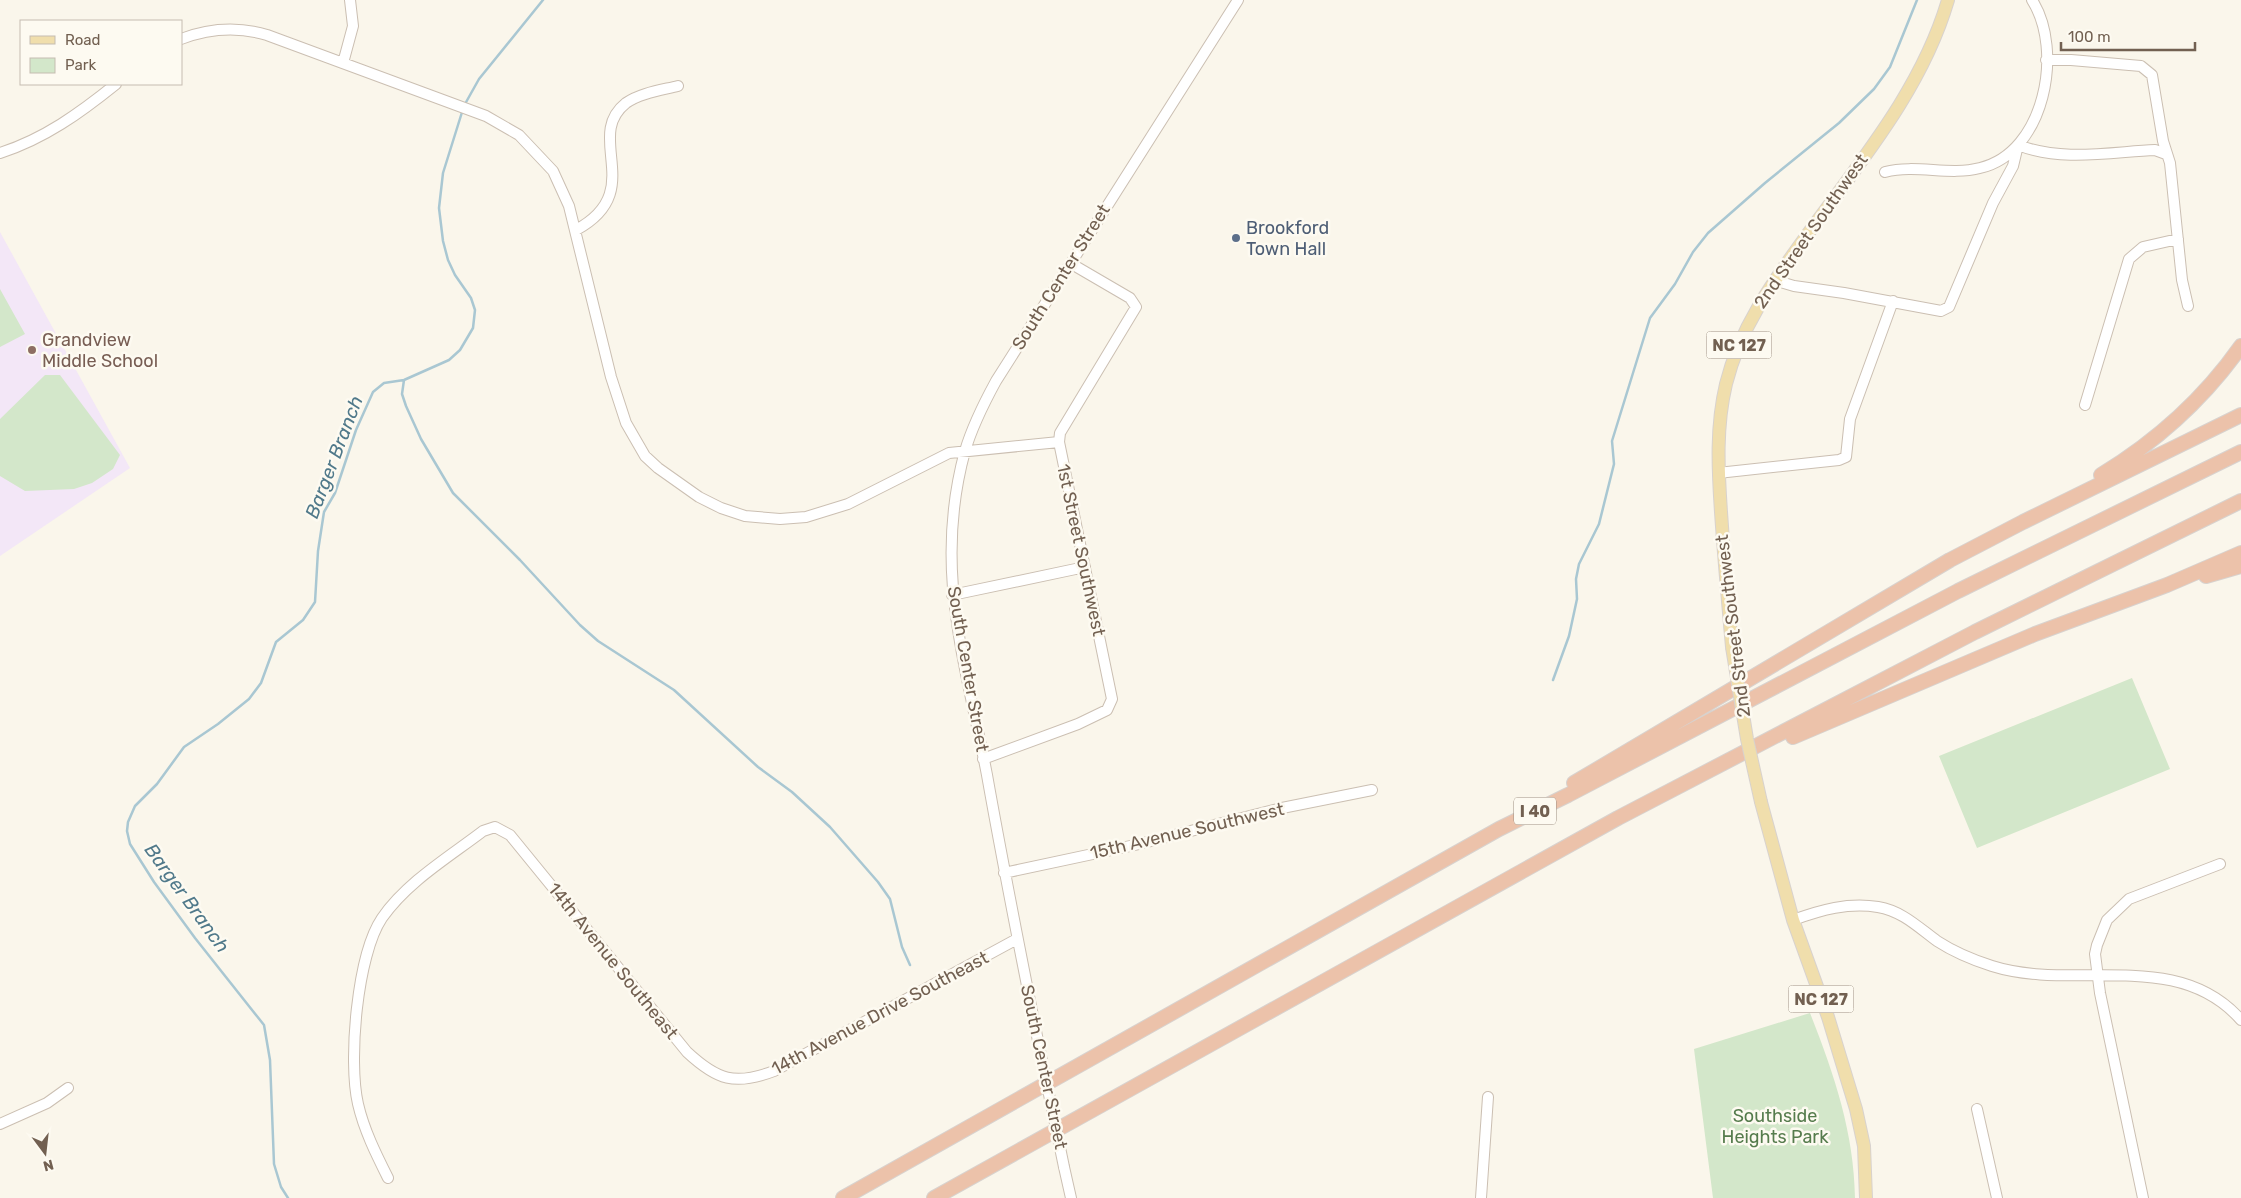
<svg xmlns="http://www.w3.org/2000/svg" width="2241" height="1198" viewBox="0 0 2241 1198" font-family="Rubik,sans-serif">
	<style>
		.education { fill: #f3e7f7 }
		.green { fill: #d3e7ca }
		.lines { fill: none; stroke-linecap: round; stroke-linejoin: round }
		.stream { stroke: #a9c7d2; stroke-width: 2.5 }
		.minor-casing { stroke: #cbbfb2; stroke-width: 12 }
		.major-casing { stroke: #d8d2ce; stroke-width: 14 }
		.highway-casing { stroke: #d8d2ce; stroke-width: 16 }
		.minor { stroke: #fff; stroke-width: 10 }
		.major { stroke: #f0deac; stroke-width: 12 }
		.highway { stroke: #ecc2aa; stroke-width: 14 }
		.minor-bridge-casing { stroke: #cbbfb2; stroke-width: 12; stroke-linecap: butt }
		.major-bridge-casing { stroke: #d8d2ce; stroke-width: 14; stroke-linecap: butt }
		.minor-bridge { stroke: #fff; stroke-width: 10 }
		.major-bridge { stroke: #f0deac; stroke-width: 12 }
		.service-dot { fill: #5c6f8a; stroke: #fdfaf1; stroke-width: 2 }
		.education-dot { fill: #8d6e63; stroke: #fdfaf1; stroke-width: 2 }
		.labels { text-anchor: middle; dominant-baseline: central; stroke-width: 5; stroke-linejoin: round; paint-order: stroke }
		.shield { fill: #fdfaf1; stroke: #9c8e81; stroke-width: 1 }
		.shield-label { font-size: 16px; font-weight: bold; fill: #726051 }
		.service-label { font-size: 18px; fill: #4e5e75; stroke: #fdfaf1; text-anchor: start }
		.street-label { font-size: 18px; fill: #726051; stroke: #fdfaf1 }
		.education-label { font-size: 18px; fill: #785e54; stroke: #fdfaf1; text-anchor: start }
		.park-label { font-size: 18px; fill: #567c4d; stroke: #fdfaf1 }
		.water-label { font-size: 19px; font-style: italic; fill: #50798a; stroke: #fdfaf1 }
	</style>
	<rect width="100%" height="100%" fill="#faf6eb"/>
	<path class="education" d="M0 232 130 468 0 556Z"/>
	<path class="green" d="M0 289 25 334 0 347Z
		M45 375H60L120 455 113 469 92 483 74 489 25 491 0 476V419Z
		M2132 678 2170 769 1977 848 1939 756Z
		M1810 1013C1834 1074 1854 1132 1855 1198H1713L1694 1049Z"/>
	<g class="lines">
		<path class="stream" d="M465 104 479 79 543 0
			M404 380 402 394 406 406 421 439 453 493 520 560 580 625 598 641 674 690 758 767 792 792 830 827 878 882 890 899 902 947 910 965
			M1553 680 1569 636 1577 599 1576 579 1579 564 1599 524 1614 464 1612 441 1650 318 1675 284 1693 252 1708 233 1765 183 1839 123 1874 89 1890 67 1917 0
			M288 1198 281 1187 274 1164 270 1060 264 1025 195 938 154 882 130 844 127 831 128 822 135 806 157 784 184 747 218 724 249 699 261 683 276 642 303 620 315 602 318 551 324 512 335 493 356 430 373 392 384 383 404 380 449 360 460 350 473 328 475 310 471 298 455 275 448 260 443 241 439 208 443 173 463 109"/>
		<defs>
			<path id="minor" d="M181 39C210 28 237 26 267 35L486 116 519 135 553 171 569 206 611 377 626 423 645 456 658 468 699 497 721 508 745 516 780 519 806 517 848 504 949 453 1059 442
				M2046 60H2071L2141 66 2152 75 2163 141 2170 163 2182 280 2188 306
				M343 63 353 26 350 0
				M2018 145C2061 162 2111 152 2155 150L2166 154
				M0 153C44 139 80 113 116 84
				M1885 172C1917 164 1949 176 1980 168 2045 153 2064 50 2032 0
				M576 230C648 191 583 137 626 103 640 93 662 90 678 86
				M1774 280 1794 286 1844 293 1941 311 1949 307 1993 203 2013 166 2018 145
				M2085 405 2129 259 2143 247 2178 239
				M1718 473 1839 460 1846 457 1850 419 1893 301
				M952 595 1085 567
				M983 759 1078 724 1107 710 1112 699 1059 442 1060 433 1136 307 1130 298 1070 263
				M1004 873 1135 845 1282 808 1372 790
				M1793 920C1821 910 1848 902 1878 907 1902 911 1918 927 1937 941 1954 952 1973 960 1992 966 2074 992 2177 947 2241 1020
				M1039 1046C1021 956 1003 865 987 775 965 660 933 568 965 451 972 427 984 403 996 381L1238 0
				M1977 1109 1997 1198
				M0 1124 47 1103 68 1088
				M1064 1167 1071 1198
				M388 1178C376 1154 364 1130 358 1104 348 1061 357 955 382 918 407 882 449 857 483 831L495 827 510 835 687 1052C717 1080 735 1086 774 1071L1017 939
				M1481 1198 1488 1097
				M2143 1198 2100 993 2095 954 2097 945 2107 920 2129 899 2220 864"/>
			<path id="major" d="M1732 647C1728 602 1724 557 1721 512 1718 468 1716 426 1726 384 1740 327 1773 282 1807 235 1860 162 1922 89 1948 0
				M1761 802 1793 920 1828 1017 1856 1109 1864 1146 1866 1198"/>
			<path id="highway" d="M2101 475C2157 441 2203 400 2241 346
				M2206 576 2241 566
				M1793 737 2035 634 2167 585 2241 553
				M1574 783 1950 560 2023 522 2241 415
				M843 1198 1499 829 1568 795 1958 591 2241 452
				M934 1198 1618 818 1975 632 2241 501"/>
		</defs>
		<use href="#minor" class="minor-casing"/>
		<use href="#major" class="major-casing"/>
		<use href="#highway" class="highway-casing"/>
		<use href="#minor" class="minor"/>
		<use href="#major" class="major"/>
		<use href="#highway" class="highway"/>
		<defs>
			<path id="minor-bridge" d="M1039 1046 1064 1167"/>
			<path id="major-bridge" d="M1732 647 1747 739 1761 802"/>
		</defs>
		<use href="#minor-bridge" class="minor-bridge-casing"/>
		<use href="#major-bridge" class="major-bridge-casing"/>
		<use href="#minor-bridge" class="minor-bridge"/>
		<use href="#major-bridge" class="major-bridge"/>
	</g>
	<circle class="service-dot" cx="1236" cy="238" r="5"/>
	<circle class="education-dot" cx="32" cy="350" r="5"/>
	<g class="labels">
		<g class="shield">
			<rect x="1706.5" y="331.5" width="65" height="27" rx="4"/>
			<rect x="1514" y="797.5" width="42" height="27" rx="4"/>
			<rect x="1788.5" y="985.5" width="65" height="27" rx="4"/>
		</g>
		<g class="shield-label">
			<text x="1739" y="345">NC 127</text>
			<text x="1535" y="811">I 40</text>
			<text x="1821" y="999">NC 127</text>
		</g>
		<g class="service-label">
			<text x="1246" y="228">Brookford<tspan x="1246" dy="21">Town Hall</tspan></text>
		</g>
		<g class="street-label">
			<text transform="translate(1811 231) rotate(-55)">2nd Street Southwest</text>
			<text transform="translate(1061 277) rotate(-58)">South Center Street</text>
			<text transform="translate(1081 550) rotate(78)">1st Street Southwest</text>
			<text transform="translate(1733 626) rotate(-97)">2nd Street Southwest</text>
			<text transform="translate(968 669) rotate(80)">South Center Street</text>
			<text transform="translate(1187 831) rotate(-13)">15th Avenue Southwest</text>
			<text transform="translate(613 961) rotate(51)">14th Avenue Southeast</text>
			<text transform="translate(880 1013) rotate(-28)">14th Avenue Drive Southeast</text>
			<text transform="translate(1044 1067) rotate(78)">South Center Street</text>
		</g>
		<g class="education-label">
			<text x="42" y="340">Grandview<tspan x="42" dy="21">Middle School</tspan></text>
		</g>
		<g class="park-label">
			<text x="1775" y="1116">Southside<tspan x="1775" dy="21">Heights Park</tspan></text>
		</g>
		<g class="water-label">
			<text transform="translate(334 457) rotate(-69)">Barger Branch</text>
			<text transform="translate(187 898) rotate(54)">Barger Branch</text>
		</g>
	</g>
	<rect x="20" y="20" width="162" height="65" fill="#fdfaf1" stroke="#c5bcb1"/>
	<rect x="30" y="36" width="25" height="8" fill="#f0deac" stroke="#c5bcb1"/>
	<text x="65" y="45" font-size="15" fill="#726051">Road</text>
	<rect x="30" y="58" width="25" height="15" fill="#d3e7ca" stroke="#c5bcb1"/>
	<text x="65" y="70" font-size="15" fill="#726051">Park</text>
	<g transform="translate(45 1153) rotate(165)" stroke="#fdfaf1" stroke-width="4" paint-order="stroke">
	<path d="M0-4L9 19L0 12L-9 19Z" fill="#726051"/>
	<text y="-8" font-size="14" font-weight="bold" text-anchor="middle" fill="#726051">N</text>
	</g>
	<path d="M2061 42v8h134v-8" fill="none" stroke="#726051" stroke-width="2.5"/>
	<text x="2068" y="42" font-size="15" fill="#726051" stroke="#fdfaf1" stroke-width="4" paint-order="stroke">100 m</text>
</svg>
